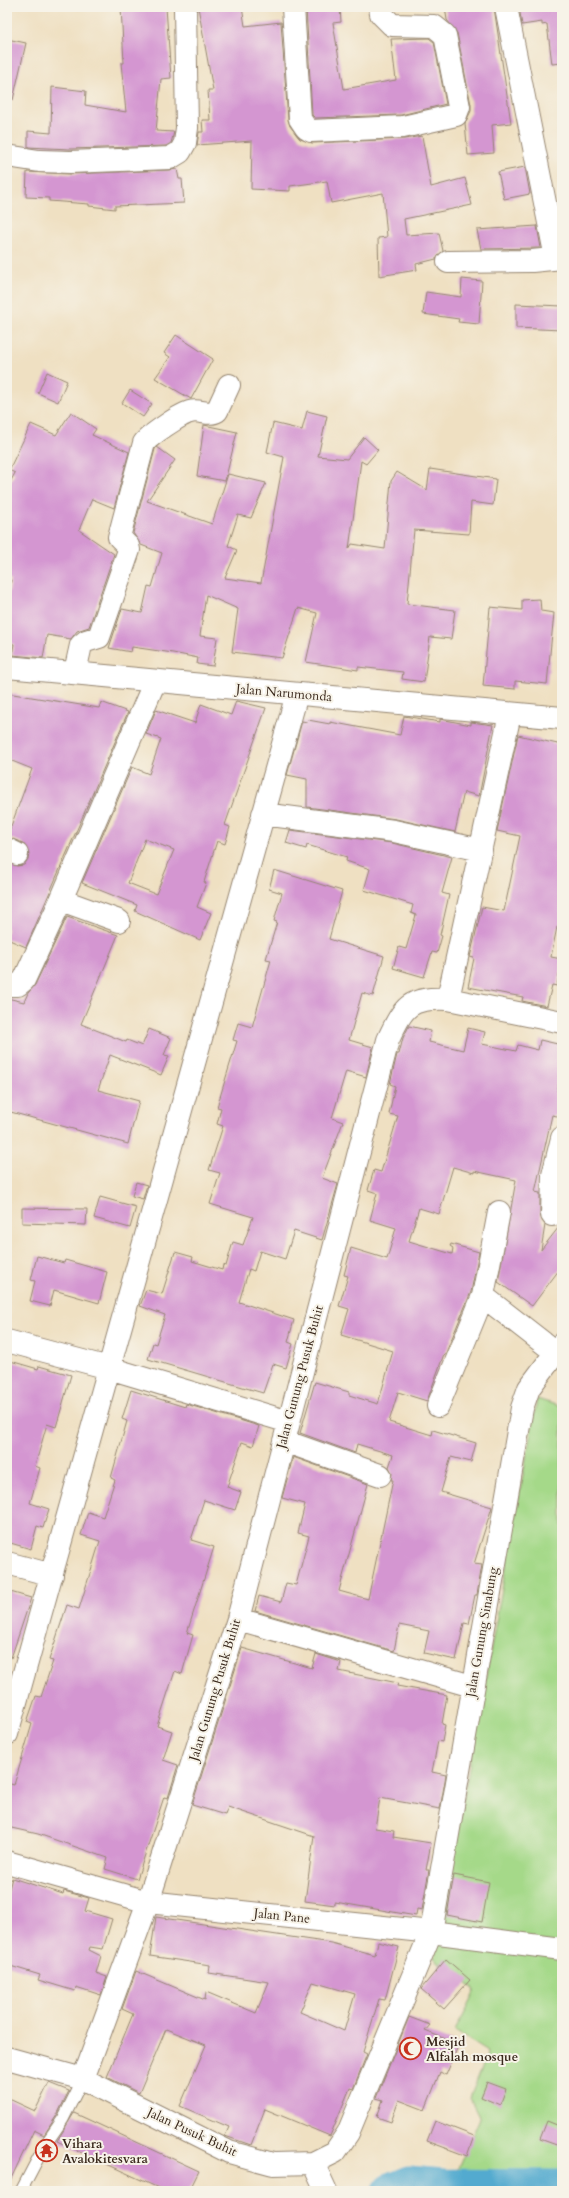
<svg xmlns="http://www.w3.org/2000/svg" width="569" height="2198" viewBox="0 0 569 2198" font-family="Cardo,serif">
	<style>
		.green { fill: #a5d989; stroke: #708254 }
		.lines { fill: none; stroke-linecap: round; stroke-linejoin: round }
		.river { stroke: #52aacf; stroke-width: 35 }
		.building { fill: #d496d1; fill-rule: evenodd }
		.service-casing { stroke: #958570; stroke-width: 13 }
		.minor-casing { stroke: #958570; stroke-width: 24 }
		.tertiary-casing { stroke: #958570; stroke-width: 24 }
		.service { stroke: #fff; stroke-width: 11 }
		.minor { stroke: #fff; stroke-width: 22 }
		.tertiary { stroke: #fff; stroke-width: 22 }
		.labels { text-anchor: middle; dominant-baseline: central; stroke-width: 4; stroke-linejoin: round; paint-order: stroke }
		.street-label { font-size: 13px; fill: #3b2a1e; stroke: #f7f3e8 }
		.poi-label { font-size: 13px; font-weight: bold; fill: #3b2a1e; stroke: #f7f3e8; text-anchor: start }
	</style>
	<rect width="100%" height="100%" fill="#f7f3e8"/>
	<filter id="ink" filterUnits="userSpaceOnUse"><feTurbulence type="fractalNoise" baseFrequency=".025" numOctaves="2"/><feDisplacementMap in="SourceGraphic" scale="8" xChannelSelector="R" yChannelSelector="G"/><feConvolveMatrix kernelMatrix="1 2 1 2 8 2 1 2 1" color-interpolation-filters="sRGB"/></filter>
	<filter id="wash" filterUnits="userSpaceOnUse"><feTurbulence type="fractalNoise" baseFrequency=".012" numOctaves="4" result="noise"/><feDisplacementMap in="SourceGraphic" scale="16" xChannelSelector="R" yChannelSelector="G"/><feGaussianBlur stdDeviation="0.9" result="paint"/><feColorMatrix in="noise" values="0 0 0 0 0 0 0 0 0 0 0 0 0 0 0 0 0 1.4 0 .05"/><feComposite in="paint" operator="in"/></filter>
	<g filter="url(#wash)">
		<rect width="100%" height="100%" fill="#efe0c2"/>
		<path class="green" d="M537 1399 562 1407V2178L456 2173 480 2118 470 2098 488 2052 455 2031 475 1990 434 1958Z"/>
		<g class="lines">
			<path class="river" d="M390 2191 409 2183 443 2186 562 2187"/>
		</g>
		<g id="blocks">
			<path class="building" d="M121 7H166L171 78 161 79 156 131 174 132 171 143 166 146 70 149 28 147V131L51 133 52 87 86 91 85 105 126 112 121 63H124Z
				M198 7H242L245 26 281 22 288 120 290 126 300 139 312 143 404 139 422 136 431 187 465 178 472 205 404 219 406 235 439 233 443 251 436 259 416 264 417 270 379 276 378 238 387 237 383 193 331 203 327 181 290 186V191L251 189 252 141 197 145 199 132H203L202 120H210L208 90H213Z
				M306 7H340L341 22 333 23 344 89 396 80 391 39 429 38 434 42 446 104 401 115 315 118 312 115Z
				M445 7H494L511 123 492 125 494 153 468 155 465 123 471 111V105L457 33 447 20Z
				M519 7H562V63L552 64 547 24 542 25V22L522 25Z
				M7 39 26 43 13 100 7 99Z
				M525 167 530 194 504 199 498 172Z
				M177 169 179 179H182L184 203 115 206V209L89 206V204L49 201V198L26 197 27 172 70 174 170 170Z
				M537 226 541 248 481 249 477 230Z
				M462 279 482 281 479 324 458 322 459 319 423 314 426 292 461 297Z
				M516 304 562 306V330L516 328Z
				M176 335 213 359 191 399 155 378 170 357 164 353Z
				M47 372 67 381 58 402 38 393Z
				M130 390 152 404 143 417 122 403Z
				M307 411 327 416 318 456 347 459 364 437 378 450 366 464 361 461 349 549 352 544 385 549 391 481 397 472 427 490 430 469 496 479 493 505 471 502 469 534 414 530 407 604 455 610 451 639 430 637 424 682 402 679 403 672 358 667V670L306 662 317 613 298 608 282 658 232 652 238 609 206 595 200 636 217 638 213 666 197 664 198 658 173 653 132 647 131 652 109 648 122 609 142 613 148 586 152 587 162 553 141 545 133 533 155 449 157 447 175 460 147 501 212 524 228 474 266 483 251 518 238 515 228 546 237 550 225 578 261 583 284 457 267 452 273 423 302 430Z
				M71 412 96 429 92 435 129 452 114 508 92 499 79 530 114 554 89 627 77 631 71 639 47 635 43 658 12 655 14 644 7 643V603L11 580 7 579V488L15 473 9 470 31 424 56 435Z
				M204 425 237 432 225 481 197 476Z
				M540 599 541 611 554 613 547 684 515 681V689L483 686 490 607 522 610V600Z
				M7 693 99 708 101 702 128 712 26 947 7 939V863L17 866 24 865 28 859 29 853 23 843 7 837 32 769 7 759Z
				M236 701 266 708 225 825 230 827 225 844 217 841 204 882 206 883 197 907 211 913 200 940 135 911 137 905 82 883 132 767 149 774 161 739 146 734 156 710 195 723 201 704 231 715ZM145 839 174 850 156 894 128 883Z
				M404 716 440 722V719L471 725V722L493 725 479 796 464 792 455 832 396 819 307 807V779L287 775 302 721 307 722 308 720 330 724V722L400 735Z
				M518 735 562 745V928L557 927 551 957 562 959 557 986 552 985 547 1006 522 1001 523 997 468 987 474 958 470 957 482 907 504 911 520 836 497 831Z
				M290 830 392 843 452 857 442 893 449 895 440 935 442 936 437 953 432 952 424 977 393 968 399 947 406 949 416 915 411 913 413 905 364 890 370 869 346 861 347 857 307 845 306 849 286 843Z
				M274 870 342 891 329 939 384 956 373 996 362 993 349 1040 373 1047 366 1077 346 1071 332 1118 343 1122 322 1178 338 1184 322 1240 294 1231 285 1259 260 1251 254 1271 249 1269 239 1302 294 1320 288 1342 293 1344 286 1368 273 1364 263 1393 148 1359 153 1343 156 1344 165 1315 140 1306 146 1290 162 1294 175 1252 193 1257 192 1261 222 1270 223 1265 226 1266 233 1242 243 1245 253 1217 210 1204 220 1173 209 1170 223 1126 217 1124 221 1108 217 1107 237 1041 233 1040 238 1023 252 1027 271 960 266 959 277 922 274 921 282 893 269 889Z
				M67 917 118 935 81 1024 126 1042 127 1040 142 1046 149 1029 171 1038 164 1055 169 1056 161 1075 110 1055 98 1090 139 1101 128 1144 7 1111V998L24 1002 28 993 35 985Z
				M409 1026 431 1031 429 1042 463 1050 468 1028 485 1032 482 1044 516 1051 518 1045 538 1050 540 1040 562 1045V1068L557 1091 562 1092V1117L552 1115 535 1192 540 1193V1215L545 1225 541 1250 562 1223V1266L532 1306 498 1282 516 1180 474 1171V1173L453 1167 439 1214 419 1208 409 1241 452 1254 453 1248 450 1246 451 1244 479 1252 471 1292 445 1355 444 1354 427 1401 398 1392 389 1422 432 1435 433 1430 476 1443 471 1462 451 1457 441 1492 492 1507 474 1564 482 1565 477 1595H475L469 1624 464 1623 456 1660 424 1653 429 1631 399 1625 394 1651 255 1611 259 1596 281 1602 286 1583 296 1585 309 1536 298 1533 305 1504 282 1498 293 1457 368 1484 339 1591 368 1599 393 1480H391L392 1473 389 1467 393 1455 357 1444 355 1453 300 1433 315 1382 349 1392V1395L378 1404 393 1351 341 1335 349 1309 339 1306 348 1276 344 1275 351 1248 387 1259 396 1228 370 1220 377 1193 368 1190 374 1170 381 1172 398 1116 389 1114 395 1086 390 1084 397 1054H399L403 1038Z
				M136 1182 147 1185 143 1199 132 1196Z
				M100 1197 136 1207 130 1228 94 1218Z
				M22 1208 87 1209 86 1225 22 1223Z
				M37 1256 64 1263 65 1260 107 1272 99 1303 54 1290 50 1306 30 1301 35 1281 31 1280Z
				M7 1360 38 1369 39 1366 71 1375 56 1427 47 1424 35 1466 40 1468 30 1503 49 1509 43 1528 37 1526 31 1549 7 1542Z
				M131 1390 185 1407 186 1404 259 1426 253 1446 242 1442 227 1487 241 1492 235 1510 204 1500 191 1540 214 1547 187 1633 193 1635 182 1674 175 1671 157 1726 172 1731 163 1760 178 1765 168 1798 164 1797 137 1879 105 1869 108 1858 38 1834 7 1827V1783L14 1785 32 1724 27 1722 36 1696 41 1697 53 1661 49 1660 67 1605 79 1609 100 1541 81 1535 88 1512 103 1517 115 1480 111 1478 127 1421 122 1419Z
				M7 1591 31 1598 11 1658H7Z
				M242 1648 312 1668 316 1654 341 1662 339 1671 398 1683 397 1686 447 1695 442 1724 445 1725 442 1742 438 1741 432 1772 446 1775 440 1809 380 1798 375 1828 394 1831 393 1837 431 1843 426 1870H429L422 1910 417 1909 416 1916 335 1902V1905L305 1901 314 1836 228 1807 225 1815 192 1805Z
				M454 1875 489 1882 482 1922 447 1915Z
				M12 1878 63 1894 64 1891 89 1898 85 1911 112 1919 103 1949 90 1947 89 1950 101 1956 96 1973 107 1977 101 1995 76 1987 75 1991 38 1980 40 1975 7 1965V1896Z
				M156 1917 331 1943 375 1955 378 1942 399 1947 385 2000 379 1999 363 2052 367 2054 353 2089 350 2088 330 2136 265 2109 251 2145 225 2136 229 2127 180 2106 206 2045 166 2029 139 2093 107 2077 133 2014 122 2009 136 1971 205 2000 206 1992 256 2013 269 1982 209 1973 210 1965 150 1956ZM313 1982 355 1994 344 2031 300 2012Z
				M446 1959 470 1980 444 2009 421 1989Z
				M409 2017 430 2025 425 2031 459 2044 446 2075 440 2072 425 2110 399 2100 391 2122 377 2117 383 2100 376 2098Z
				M487 2082 506 2089 500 2105 481 2097Z
				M49 2083 69 2091 57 2115 44 2135 34 2130 7 2187V2098L35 2111Z
				M74 2113 199 2171 189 2191H165L57 2141Z
				M435 2121 474 2136 467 2156 427 2141Z
				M547 2121 562 2127V2147L540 2139Z"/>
		</g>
	</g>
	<g filter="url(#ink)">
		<use href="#blocks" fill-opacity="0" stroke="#958570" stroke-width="1"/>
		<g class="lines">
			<defs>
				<path id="service" d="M21 2191 45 2145 63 2119 83 2079"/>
				<path id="minor" d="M293 7 300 119 306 128 311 131 403 127 456 115 459 107 445 35 434 26 392 25 381 14 380 7
					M506 7 556 258
					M7 156 39 161 70 162 170 158 180 152 185 143 187 128 185 7
					M448 262 532 261 562 258
					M75 672 81 645 86 641 99 637 129 550 128 546 119 537 144 443C147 437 183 413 190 412 199 409 209 416 217 411L229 385
					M263 814 394 831 481 850
					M7 849 17 854
					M119 921 61 900 155 681
					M7 985H18L24 980 61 900
					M448 999 510 714
					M499 1212 483 1296 555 1352
					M552 1215 553 1175 562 1138
					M7 1341 109 1368 289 1422
					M438 1406 483 1296
					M284 1441 380 1475
					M7 1563 52 1575
					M238 1619 472 1686
					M7 1734 297 694
					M7 2058 83 2079 229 2152 273 2164 313 2163 335 2152 348 2133 431 1932 522 1408 529 1388 562 1344
					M83 2079 148 1902 238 1619 388 1040C404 1006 409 997 448 999L562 1022
					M313 2163 326 2191"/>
				<path id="tertiary" d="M7 667 562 718
					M7 1862 148 1902 431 1932 562 1949"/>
			</defs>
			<use href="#service" class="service-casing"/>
			<use href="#minor" class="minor-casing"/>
			<use href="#tertiary" class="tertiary-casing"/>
			<use href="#service" class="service"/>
			<use href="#minor" class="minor"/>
			<use href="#tertiary" class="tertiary"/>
		</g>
	</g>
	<defs>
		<symbol id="mosque-ring" viewBox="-11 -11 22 22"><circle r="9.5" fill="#f7f3e8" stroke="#c8321e" stroke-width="1.5"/><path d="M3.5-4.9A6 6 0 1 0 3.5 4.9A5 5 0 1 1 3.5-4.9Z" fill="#c8321e"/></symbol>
		<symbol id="temple-ring" viewBox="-11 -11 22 22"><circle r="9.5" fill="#f7f3e8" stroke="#c8321e" stroke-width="1.5"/><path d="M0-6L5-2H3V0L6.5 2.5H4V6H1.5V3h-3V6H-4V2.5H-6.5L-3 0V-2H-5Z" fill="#c8321e"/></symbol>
	</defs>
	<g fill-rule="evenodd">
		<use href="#mosque-ring" x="398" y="2036" width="25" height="25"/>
		<use href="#temple-ring" x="34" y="2138" width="25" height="25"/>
	</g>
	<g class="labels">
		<g class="street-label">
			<text transform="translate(284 693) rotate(5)">Jalan Narumonda</text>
			<text transform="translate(300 1377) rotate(-75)">Jalan Gunung Pusuk Buhit</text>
			<text transform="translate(482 1632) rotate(-80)">Jalan Gunung Sinabung</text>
			<text transform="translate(215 1690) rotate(-73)">Jalan Gunung Pusuk Buhit</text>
			<text transform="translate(282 1916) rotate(6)">Jalan Pane</text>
			<text transform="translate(192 2132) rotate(25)">Jalan Pusuk Buhit</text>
		</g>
		<g class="poi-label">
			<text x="426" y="2042">Mesjid<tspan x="426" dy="15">Alfalah mosque</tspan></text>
			<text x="62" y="2144">Vihara<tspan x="62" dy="15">Avalokitesvara</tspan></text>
		</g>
	</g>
	<rect width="569" height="2198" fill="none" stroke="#f7f3e8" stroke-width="24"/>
</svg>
